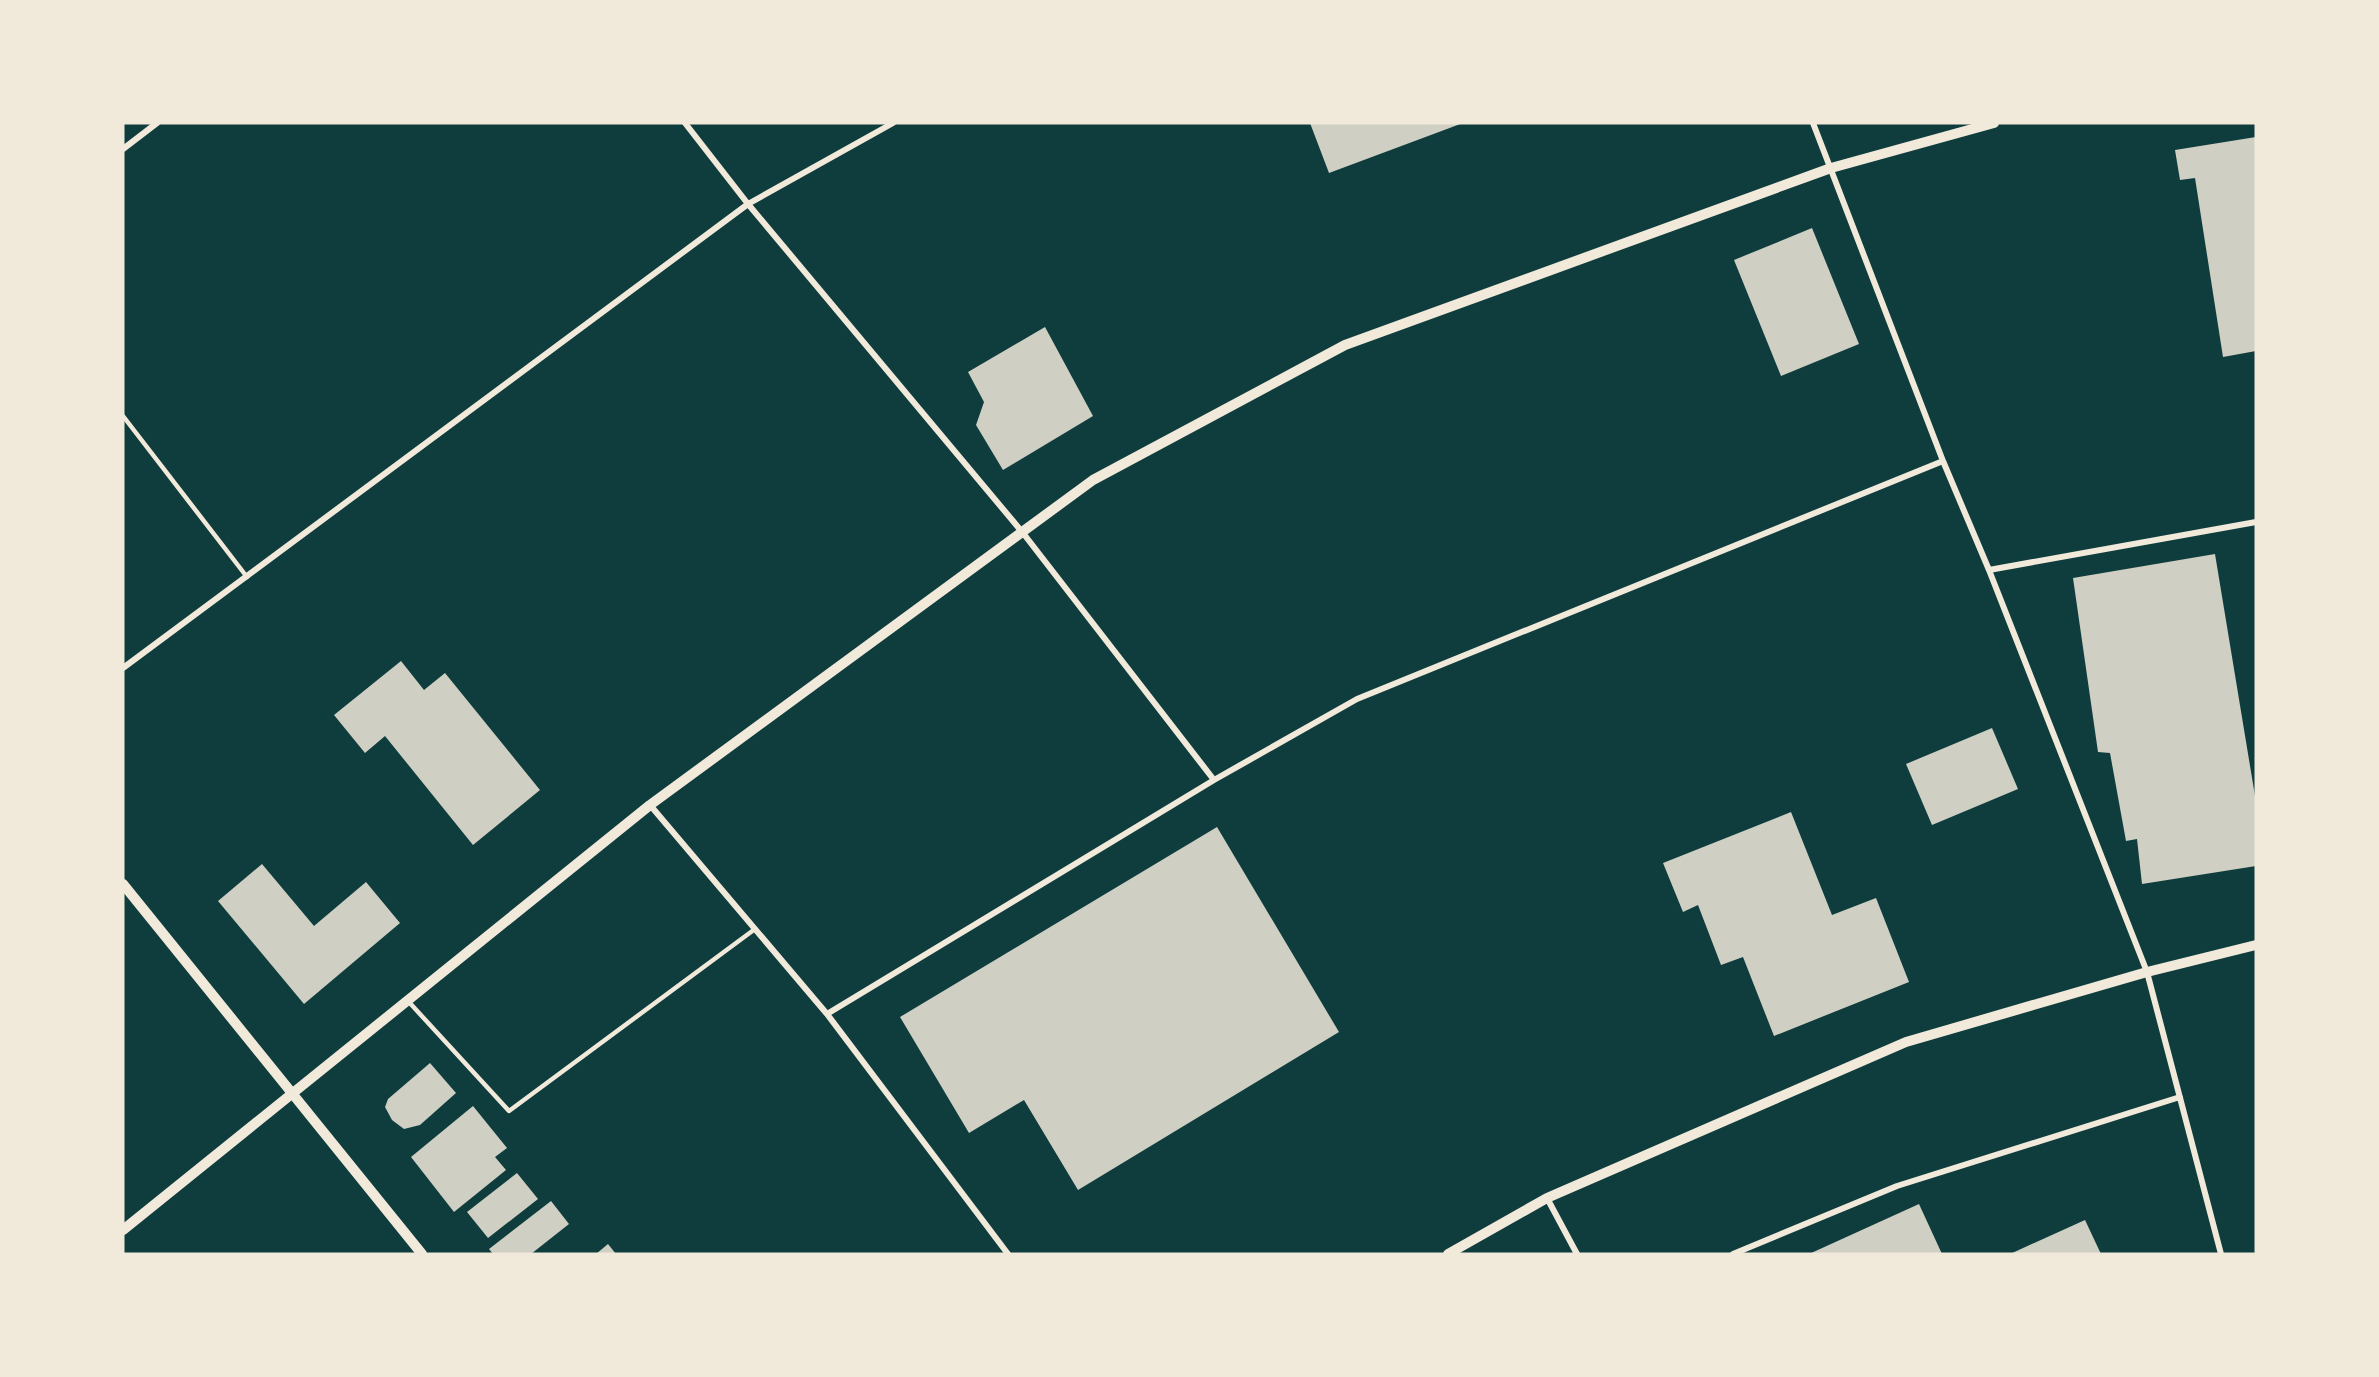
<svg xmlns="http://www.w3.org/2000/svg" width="2379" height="1377" viewBox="0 0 2379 1377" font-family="Overpass,sans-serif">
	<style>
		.building { fill: #cfcfc3 }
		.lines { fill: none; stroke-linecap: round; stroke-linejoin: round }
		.service { stroke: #f1e9da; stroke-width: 4.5 }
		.minor { stroke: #f1e9da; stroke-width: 6 }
		.tertiary { stroke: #f1e9da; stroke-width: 10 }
	</style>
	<rect width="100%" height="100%" fill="#0f3d3e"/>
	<path class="building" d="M1310 123H1463L1329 173Z
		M2256 137V351L2223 357 2195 178 2180 180 2175 150Z
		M1812 228 1859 344 1781 376 1734 260Z
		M1045 327 1093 416 1003 470 976 425 984 402 968 372Z
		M2215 554 2256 802V866L2142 884 2137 839 2126 841 2110 753 2098 752 2073 578Z
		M401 661 424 690 445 673 540 790 473 845 385 736 365 753 334 715Z
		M1992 728 2018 789 1932 825 1906 764Z
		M1791 812 1832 915 1876 898 1909 982 1774 1036 1743 957 1721 965 1698 905 1683 912 1663 863Z
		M1217 827 1339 1032 1078 1190 1024 1100 969 1133 900 1017Z
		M262 864 314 926 366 882 400 923 304 1004 218 901Z
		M430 1063 456 1093 420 1125 404 1129 392 1120 385 1107 388 1099Z
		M473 1106 507 1148 495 1157 506 1170 454 1212 411 1157Z
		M517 1173 538 1199 488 1238 467 1212Z
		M551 1201 569 1224 531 1254H493L489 1249Z
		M1919 1204 1942 1254H1809Z
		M2085 1220 2101 1254H2010Z
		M608 1244 616 1254H596Z"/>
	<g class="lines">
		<path class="service" d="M123 416 247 577
			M408 1001 509 1111 755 929"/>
		<path class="minor" d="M685 123 748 204 1023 533 1214 780
			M1813 123 1943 461 1989 570 2147 972 2221 1254
			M123 149 157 123
			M1989 570 2256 522
			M123 668 748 204 893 123
			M650 805 827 1014 1008 1254
			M827 1014 1214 780 1357 699 1943 461
			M1547 1198 1577 1254
			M1733 1254 1897 1186 2180 1097"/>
		<path class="tertiary" d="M123 884 422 1254
			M123 1230 650 805 1093 480 1345 345 1831 168 1994 123
			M1448 1254 1547 1198 1906 1042 2147 972 2256 945"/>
	</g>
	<rect width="2379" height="1377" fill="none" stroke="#f1e9da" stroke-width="249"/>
</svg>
